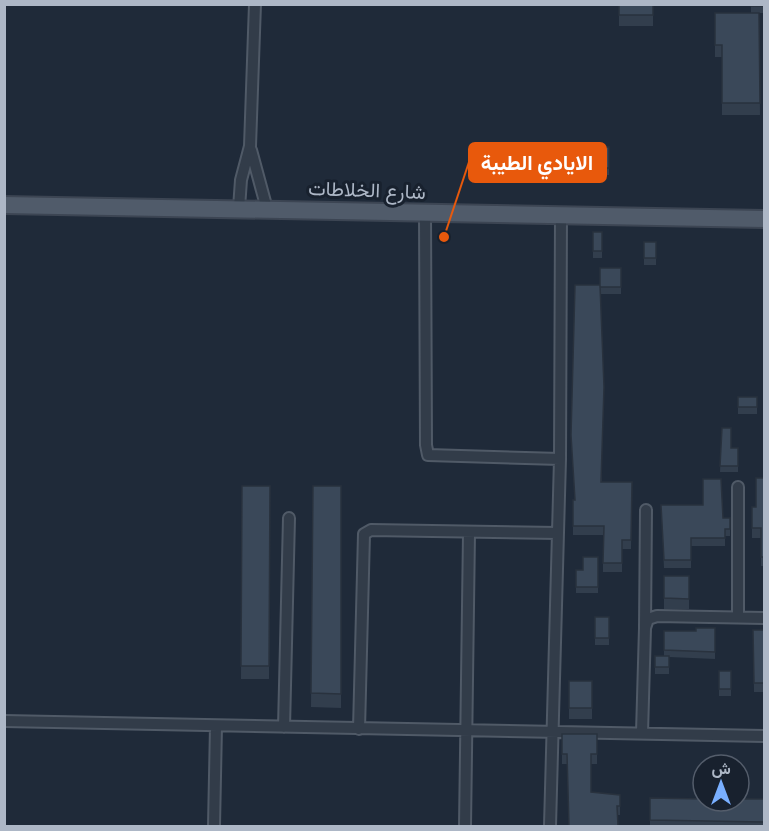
<svg xmlns="http://www.w3.org/2000/svg" width="769" height="831" viewBox="0 0 769 831" font-family="Poppins,Vazirmatn,sans-serif">
	<style>
		.lines { fill: none; stroke-linecap: round; stroke-linejoin: round }
		.street-casing { stroke: #505a67; stroke-width: 14 }
		.primary-casing { stroke: #3c4553; stroke-width: 20 }
		.street { stroke: #323c49; stroke-width: 10 }
		.primary { stroke: #505b6a; stroke-width: 16 }
		.wall { fill: #323e4d }
		.building { fill: #3a4859; stroke: #29323e; stroke-width: 1.5 }
		.labels { text-anchor: middle; dominant-baseline: central; stroke-width: 6; stroke-linejoin: round; paint-order: stroke }
		.street-label { font-size: 20px; fill: #adb7c6; stroke: #18212e }
		.leader { fill: none; stroke: #e8590c; stroke-width: 2 }
		.callout-dot { fill: #e8590c; stroke: #18212e; stroke-width: 2 }
		.callout { fill: #e8590c; stroke: #e8590c; stroke-width: 2 }
		.callout-label { font-size: 21px; text-anchor: middle; font-weight: bold; fill: #fff }
	</style>
	<rect width="100%" height="100%" fill="#1f2a39"/>
	<g class="lines">
		<defs>
			<path id="street" d="M251 150 267 209
				M239 208 241 180 250 146 255 4
				M425 213 426 445 428 455 560 459
				M738 487V617
				M645 627 646 510
				M4 721 764 736
				M284 727 289 518
				M359 729 364 534 371 530 558 533
				M642 733 645 628 648 619 657 616 764 618
				M214 826 216 726
				M465 826 469 533
				M550 826 560 459 561 215"/>
			<path id="primary" d="M4 205 764 219"/>
		</defs>
		<use href="#street" class="street-casing"/>
		<use href="#primary" class="primary-casing"/>
		<use href="#street" class="street"/>
		<use href="#primary" class="primary"/>
	</g>
	<path class="wall" d="M619 4H653V26H619Z
		M751 4H763V13H751Z
		M715 13H759L760 115H722V57H715Z
		M587 147H609V175H587Z
		M593 232H602V258H593Z
		M644 242H656V265H644Z
		M621 268V294H600L602 482H632L631 549H622V572H603V535H573V500H575L571 435 600 285Z
		M738 397H757V414H738Z
		M722 428 731 448H738V472H720Z
		M765 478V566H761V538H752V507H756Z
		M242 486H270L269 679H241Z
		M313 486H341V708L311 707Z
		M661 505 723 518H730V536H725V546H691V568H664Z
		M598 557V593H576V570H583Z
		M664 576H689V609H664Z
		M595 617H609V645H595Z
		M715 628V659L669 657V674H655V656H664V631H696Z
		M753 630H765V692H754Z
		M719 671H731V696H719Z
		M569 681H592V719H569Z
		M562 734H597V764H591V792L620 795V815H618V826L567 764H562Z
		M650 798 765 799V826H650Z"/>
	<path class="building" d="M619 4H653V15H619Z
		M751 4H763V6H751Z
		M715 13H759L760 103H722V45H715Z
		M587 147H609V168H587Z
		M593 232H602V251H593Z
		M644 242H656V258H644Z
		M600 268H621V287H600Z
		M575 285H600L604 387 601 482H632L631 540H622V563H603L604 526H573V500H575L571 435Z
		M738 397H757V407H738Z
		M722 428H731V448H738V466H720Z
		M756 478H765V557H761V528H752V507H756Z
		M703 479H721L723 518H730V529H725V538H691V560H664L661 505H703Z
		M242 486H270L269 666H241Z
		M313 486H341V694L311 693Z
		M583 557H598V587H576V570H583Z
		M664 576H689V599L664 598Z
		M595 617H609V638H595Z
		M696 628H715V652L664 650V631H696Z
		M753 630H765V683H754Z
		M655 656H669V667H655Z
		M719 671H731V689H719Z
		M569 681H592V708H569Z
		M562 734H597V754H591V792L620 795V806H617L618 826H569L567 754H562Z
		M650 798 703 799V801H739V799H765V822L650 820Z"/>
	<g class="labels">
		<g class="street-label">
			<text transform="translate(367 190) rotate(2)">شارع الخلاطات</text>
		</g>
	</g>
	<path class="leader" d="M444 237L469 162"/>
	<circle class="callout-dot" cx="444" cy="237" r="6"/>
	<rect class="callout" x="469" y="143" width="137" height="39" rx="6"/>
	<g class="callout-label">
		<text x="537" y="170">الايادي الطيبة</text>
	</g>
	<rect width="769" height="831" fill="none" stroke="#adb7c6" stroke-width="12"/>
	<g transform="translate(721 783)"><circle r="28" fill="#18212e" stroke="#545d6b" stroke-width="1.5"/>
	<path d="M0-4.5L10 22L0 15L-10 22Z" fill="#79afff"/>
	<text y="-9" font-size="16" font-weight="bold" text-anchor="middle" fill="#adb7c6">ش</text>
	</g>
</svg>
